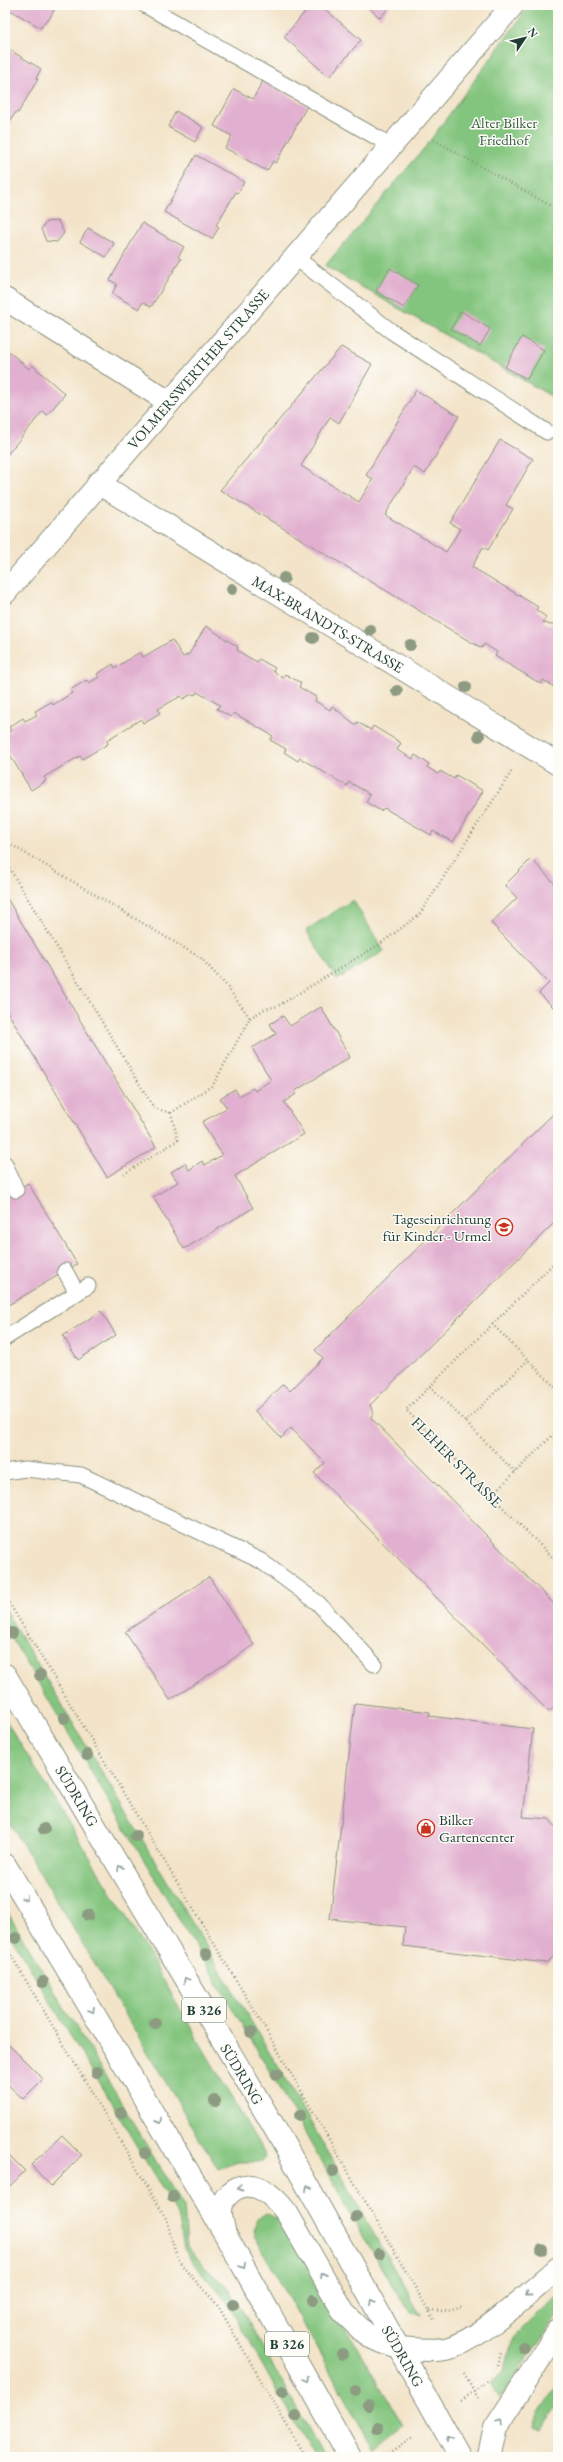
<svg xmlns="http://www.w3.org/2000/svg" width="563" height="2462" viewBox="0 0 563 2462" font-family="'EB Garamond',serif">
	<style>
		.green { fill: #83c57e; stroke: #518159 }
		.building { fill: #e1afcf }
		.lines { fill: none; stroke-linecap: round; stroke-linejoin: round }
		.lane-casing { stroke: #89907e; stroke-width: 17 }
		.street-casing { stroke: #89907e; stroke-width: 24 }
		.secondary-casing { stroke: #89907e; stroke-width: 24 }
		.primary-casing { stroke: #89907e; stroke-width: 24 }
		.path { stroke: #89907e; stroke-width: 2.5; stroke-dasharray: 1 3; stroke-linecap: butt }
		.lane { stroke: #fff; stroke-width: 15 }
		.street { stroke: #fff; stroke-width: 22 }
		.secondary { stroke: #fff; stroke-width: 22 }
		.primary { stroke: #fff; stroke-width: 22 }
		.tree { fill: #8c9b81 }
		.oneway { stroke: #8f9e9a }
		.labels { text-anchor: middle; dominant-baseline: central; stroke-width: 3; stroke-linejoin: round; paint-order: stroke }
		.shield { fill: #fdfcf7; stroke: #62766e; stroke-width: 1 }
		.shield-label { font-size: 14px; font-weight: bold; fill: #1f3d34 }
		.park-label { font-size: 15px; fill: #385f46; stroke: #fdfcf7 }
		.street-label { font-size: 15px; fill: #1f3d34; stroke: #fdfcf7 }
		.poi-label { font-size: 15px; fill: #1f3d34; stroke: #fdfcf7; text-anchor: end }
	</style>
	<rect width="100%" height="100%" fill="#fdfcf7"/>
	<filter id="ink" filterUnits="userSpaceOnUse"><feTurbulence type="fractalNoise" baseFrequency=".025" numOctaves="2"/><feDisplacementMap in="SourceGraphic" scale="8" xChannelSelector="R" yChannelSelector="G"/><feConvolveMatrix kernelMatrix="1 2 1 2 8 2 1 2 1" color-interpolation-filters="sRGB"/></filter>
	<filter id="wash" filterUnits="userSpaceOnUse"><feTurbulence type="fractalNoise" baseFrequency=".012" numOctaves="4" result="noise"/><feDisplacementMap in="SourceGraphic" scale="16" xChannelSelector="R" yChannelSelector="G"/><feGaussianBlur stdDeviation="0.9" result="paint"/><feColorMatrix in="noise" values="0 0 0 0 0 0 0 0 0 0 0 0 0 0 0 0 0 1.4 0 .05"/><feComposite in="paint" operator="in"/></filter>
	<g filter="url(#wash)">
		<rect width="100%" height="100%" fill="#f3e4c9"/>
		<path class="green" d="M530 5H558V400L325 266 426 146Z
			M353 900 384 951 337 980 306 930Z
			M5 1610 294 2093 421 2316 410 2311 392 2286 262 2058 5 1627Z
			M5 1719 132 1926 264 2153 265 2158 261 2162H238L218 2169 5 1815Z
			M5 1908 184 2208 187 2246 202 2265 230 2289 324 2457H314L223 2295 197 2268 184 2249 178 2215 5 1926Z
			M266 2213 283 2222 403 2425 373 2449 255 2237 253 2232 256 2220Z
			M558 2293V2315L500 2399 491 2383 503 2372 513 2338Z
			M558 2384V2405L540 2430 533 2427 538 2414Z"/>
		<g id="blocks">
			<path class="building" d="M5 5H57L48 21 46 20 41 28 5 7Z
				M311 5H320L361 40 329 77 284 37Z
				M366 5H391L380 18Z
				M5 47 41 69 36 78 38 79 18 113 16 112 10 121 5 118Z
				M263 81 307 106 276 163 273 161 267 171 225 148 232 136 214 126 234 89 253 99Z
				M176 111 203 127 195 142 168 127Z
				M196 155 244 182 238 193 236 192 216 225 219 227 212 239 164 212Z
				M58 221 64 233 57 242 46 241 41 229 46 222Z
				M142 223 184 247 178 257 181 259 151 307 143 302 139 309 112 294 117 284 110 280Z
				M88 228 114 243 106 257 80 242Z
				M390 268 418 285 404 308 376 291Z
				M461 311 490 329 480 346 451 329Z
				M522 337 544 350 527 379 505 367Z
				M341 347 372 364 339 423 330 417 301 466 359 502 373 479 366 475 416 390 459 416 425 474 414 467 385 515 420 536 446 552 460 529 450 523 500 440 533 459 506 505 513 509 488 550 483 547 472 567 538 607 536 610 546 617 543 622 550 625 558 623V694L554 692 556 688 543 680 541 684 495 656 497 652 484 644 482 648 469 641 220 490Z
				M7 350 29 369 32 365 65 394 47 415 43 411 5 457V352Z
				M206 626 238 647 237 650 248 657 257 662 259 659 275 668 273 671 283 678 285 674 301 683 299 687 316 697 315 701 330 710 332 706 356 725 357 722 371 730 373 726 401 743 397 750 413 759 415 755 429 764 427 767 438 774 440 771 454 779 456 775 483 791 453 842 433 831 431 835 384 808 381 811 366 802 370 794 349 782 347 786 300 758 298 761 284 752 286 749 270 740 273 736 234 713 231 717 217 709 220 705 197 692 195 695 192 694 183 699 181 696 158 709 160 713 143 723 141 719 107 740 108 744 82 759 80 756 44 777 46 781 31 790 5 747V734L11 731 9 727 23 718 25 721 37 715 35 711 51 702 53 705 72 693 70 690 87 680 89 683 99 677 97 674 113 664 115 668 140 652 143 657 172 640 183 657 189 654Z
				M531 859 558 887V1012L539 993 549 983 491 923 517 898 505 885Z
				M5 895 156 1147 107 1177 5 1008Z
				M321 1007 350 1057 295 1091 296 1094 284 1102 304 1134 235 1176 253 1208 184 1249 153 1197 178 1182 171 1172 185 1163 189 1170 202 1161 205 1165 222 1155 202 1122 227 1108 220 1098 235 1089 239 1096 253 1088 255 1091 271 1080 252 1048 276 1034 270 1024 283 1016 290 1026Z
				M558 1109V1219L370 1405 373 1412 371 1418 558 1608V1703L549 1712 314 1473 325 1463 291 1428 281 1438 255 1411 283 1384 290 1391 323 1358 315 1350Z
				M28 1183 77 1264 5 1307V1194L6 1196Z
				M101 1311 116 1335 78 1360 63 1336Z
				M209 1577 254 1645 170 1700 125 1632Z
				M355 1703 430 1712 429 1716 533 1729 523 1817 549 1819 558 1829V1953L546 1963 403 1946 405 1927 330 1919Z
				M5 2041 43 2079 23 2099 5 2082Z
				M62 2135 82 2155 51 2186 31 2165Z
				M5 2151 25 2171 5 2191Z"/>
		</g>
	</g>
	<g filter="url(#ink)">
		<use href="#blocks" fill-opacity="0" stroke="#89907e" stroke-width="1"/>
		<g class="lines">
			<defs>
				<path id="lane" d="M145 5 392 146
					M295 257 391 331 547 432
					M5 1164 16 1190
					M65 1271 77 1293
					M5 1338 88 1286
					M5 1472 25 1469 81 1475 261 1561 318 1603 374 1664"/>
				<path id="street" d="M5 299 169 402
					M98 483 558 764
					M5 593 513 5"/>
				<path id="secondary" d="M398 2348C415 2349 434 2352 450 2348 480 2339 533 2290 558 2268
					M488 2457 495 2428 558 2331"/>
				<path id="primary" d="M5 1675 273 2125 460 2457
					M5 1865 224 2232 350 2457
					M224 2230C223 2224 221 2218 221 2212 221 2204 225 2197 230 2193 252 2174 274 2196 287 2213L344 2313 369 2337 398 2348"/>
			</defs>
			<use href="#lane" class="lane-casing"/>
			<use href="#street" class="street-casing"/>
			<use href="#secondary" class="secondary-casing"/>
			<use href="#primary" class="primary-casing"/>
			<path class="path" d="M434 140 558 210
				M5 841 201 958 225 984 250 1018 213 1085 171 1113 178 1140 124 1174
				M5 861 154 1108 171 1113
				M250 1018 265 1009 278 1006 380 944 419 915 512 771
				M558 1259 406 1410 558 1563
				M492 1324 558 1390
				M430 1386 515 1472
				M465 1422 528 1360
				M491 1496 558 1430
				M5 1596 263 2025 434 2320
				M5 1945 167 2220C171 2236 174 2255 185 2269 197 2284 211 2295 221 2311L305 2457
				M429 2310 443 2311 464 2306
				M498 2366 501 2353
				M464 2373 478 2398
				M461 2401 489 2380
				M385 2457 414 2436"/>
			<use href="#lane" class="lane"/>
			<use href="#street" class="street"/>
			<use href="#secondary" class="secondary"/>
			<use href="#primary" class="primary"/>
		</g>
		<g class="tree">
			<circle cx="284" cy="578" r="6"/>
			<circle cx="232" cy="589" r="6"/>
			<circle cx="370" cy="630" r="6"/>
			<circle cx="313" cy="638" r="6"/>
			<circle cx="410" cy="645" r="6"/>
			<circle cx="466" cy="687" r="6"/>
			<circle cx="397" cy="691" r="6"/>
			<circle cx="479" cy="736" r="6"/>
			<circle cx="12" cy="1633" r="6"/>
			<circle cx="40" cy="1675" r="6"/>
			<circle cx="64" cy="1718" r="6"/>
			<circle cx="87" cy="1755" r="6"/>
			<circle cx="44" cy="1829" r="6"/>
			<circle cx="136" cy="1836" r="6"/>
			<circle cx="88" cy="1915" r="6"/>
			<circle cx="16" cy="1938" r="6"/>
			<circle cx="206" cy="1954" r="6"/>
			<circle cx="43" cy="1982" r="6"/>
			<circle cx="155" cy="2023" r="6"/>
			<circle cx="251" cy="2032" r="6"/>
			<circle cx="97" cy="2072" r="6"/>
			<circle cx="277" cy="2074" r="6"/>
			<circle cx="215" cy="2101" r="6"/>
			<circle cx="121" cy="2113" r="6"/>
			<circle cx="300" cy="2115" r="6"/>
			<circle cx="145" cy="2153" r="6"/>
			<circle cx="333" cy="2171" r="6"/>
			<circle cx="173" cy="2197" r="6"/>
			<circle cx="356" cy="2217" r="6"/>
			<circle cx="542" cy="2250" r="6"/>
			<circle cx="379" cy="2254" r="6"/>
			<circle cx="313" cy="2300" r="6"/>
			<circle cx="233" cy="2305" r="6"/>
			<circle cx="523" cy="2347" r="6"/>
			<circle cx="342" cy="2354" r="6"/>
			<circle cx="283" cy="2391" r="6"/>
			<circle cx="356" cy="2391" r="6"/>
			<circle cx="368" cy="2405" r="6"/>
			<circle cx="296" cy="2416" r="6"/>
			<circle cx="378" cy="2428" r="6"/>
		</g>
		<defs><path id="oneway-chevron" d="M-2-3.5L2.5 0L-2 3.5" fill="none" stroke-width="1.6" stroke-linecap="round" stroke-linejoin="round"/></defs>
		<g class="oneway">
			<use href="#oneway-chevron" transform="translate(120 1868) rotate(-121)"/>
			<use href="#oneway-chevron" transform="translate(25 1898) rotate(59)"/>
			<use href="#oneway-chevron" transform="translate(186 1980) rotate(-121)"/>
			<use href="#oneway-chevron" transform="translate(92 2010) rotate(59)"/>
			<use href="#oneway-chevron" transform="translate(159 2121) rotate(59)"/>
			<use href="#oneway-chevron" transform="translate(240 2188) rotate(161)"/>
			<use href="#oneway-chevron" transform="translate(308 2188) rotate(-119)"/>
			<use href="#oneway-chevron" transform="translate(243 2266) rotate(61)"/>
			<use href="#oneway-chevron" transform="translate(323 2275) rotate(-120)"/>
			<use href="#oneway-chevron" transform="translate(528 2294) rotate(140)"/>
			<use href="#oneway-chevron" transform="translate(372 2302) rotate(-119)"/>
			<use href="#oneway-chevron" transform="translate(306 2379) rotate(60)"/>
			<use href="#oneway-chevron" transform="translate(500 2421) rotate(-57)"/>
			<use href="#oneway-chevron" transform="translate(449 2438) rotate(-119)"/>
		</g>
	</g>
	<defs>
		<symbol id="school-ring" viewBox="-11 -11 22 22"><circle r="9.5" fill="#fdfcf7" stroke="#c8321e" stroke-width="1.5"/><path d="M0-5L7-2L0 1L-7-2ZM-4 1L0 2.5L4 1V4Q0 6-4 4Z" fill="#c8321e"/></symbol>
		<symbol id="shop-ring" viewBox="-11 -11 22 22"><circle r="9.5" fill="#fdfcf7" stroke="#c8321e" stroke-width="1.5"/><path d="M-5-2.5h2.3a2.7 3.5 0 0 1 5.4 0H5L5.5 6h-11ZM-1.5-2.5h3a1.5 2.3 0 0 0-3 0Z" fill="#c8321e"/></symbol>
	</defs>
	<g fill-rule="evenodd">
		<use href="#school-ring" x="494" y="1217" width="20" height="20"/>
		<use href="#shop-ring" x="416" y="1818" width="20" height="20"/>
	</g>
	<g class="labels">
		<g class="shield">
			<rect x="182" y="1998" width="44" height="24" rx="3"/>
			<rect x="265" y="2332" width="44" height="24" rx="3"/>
		</g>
		<g class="shield-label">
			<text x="204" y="2010">B 326</text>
			<text x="287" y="2344">B 326</text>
		</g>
		<g class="park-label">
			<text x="504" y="122">Alter Bilker<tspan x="504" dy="17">Friedhof</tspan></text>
		</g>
		<g class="street-label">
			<text transform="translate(198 369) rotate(-49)">VOLMERSWERTHER STRASSE</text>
			<text transform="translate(328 624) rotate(31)">MAX-BRANDTS-STRASSE</text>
			<text transform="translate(457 1462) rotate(45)">FLEHER STRASSE</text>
			<text transform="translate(77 1796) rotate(59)">SÜDRING</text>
			<text transform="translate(242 2074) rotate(59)">SÜDRING</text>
			<text transform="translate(403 2356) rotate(60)">SÜDRING</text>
		</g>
		<g class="poi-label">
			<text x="491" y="1218">Tageseinrichtung<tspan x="491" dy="17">für Kinder - Urmel</tspan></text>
			<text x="439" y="1819" text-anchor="start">Bilker<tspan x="439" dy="17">Gartencenter</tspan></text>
		</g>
	</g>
	<rect width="563" height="2462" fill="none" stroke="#fdfcf7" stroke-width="20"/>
	<g transform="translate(525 38) rotate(55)" stroke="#fdfcf7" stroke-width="3" paint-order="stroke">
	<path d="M0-3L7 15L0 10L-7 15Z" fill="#1f3d34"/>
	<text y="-6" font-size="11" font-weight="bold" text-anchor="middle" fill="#1f3d34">N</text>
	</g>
</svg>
